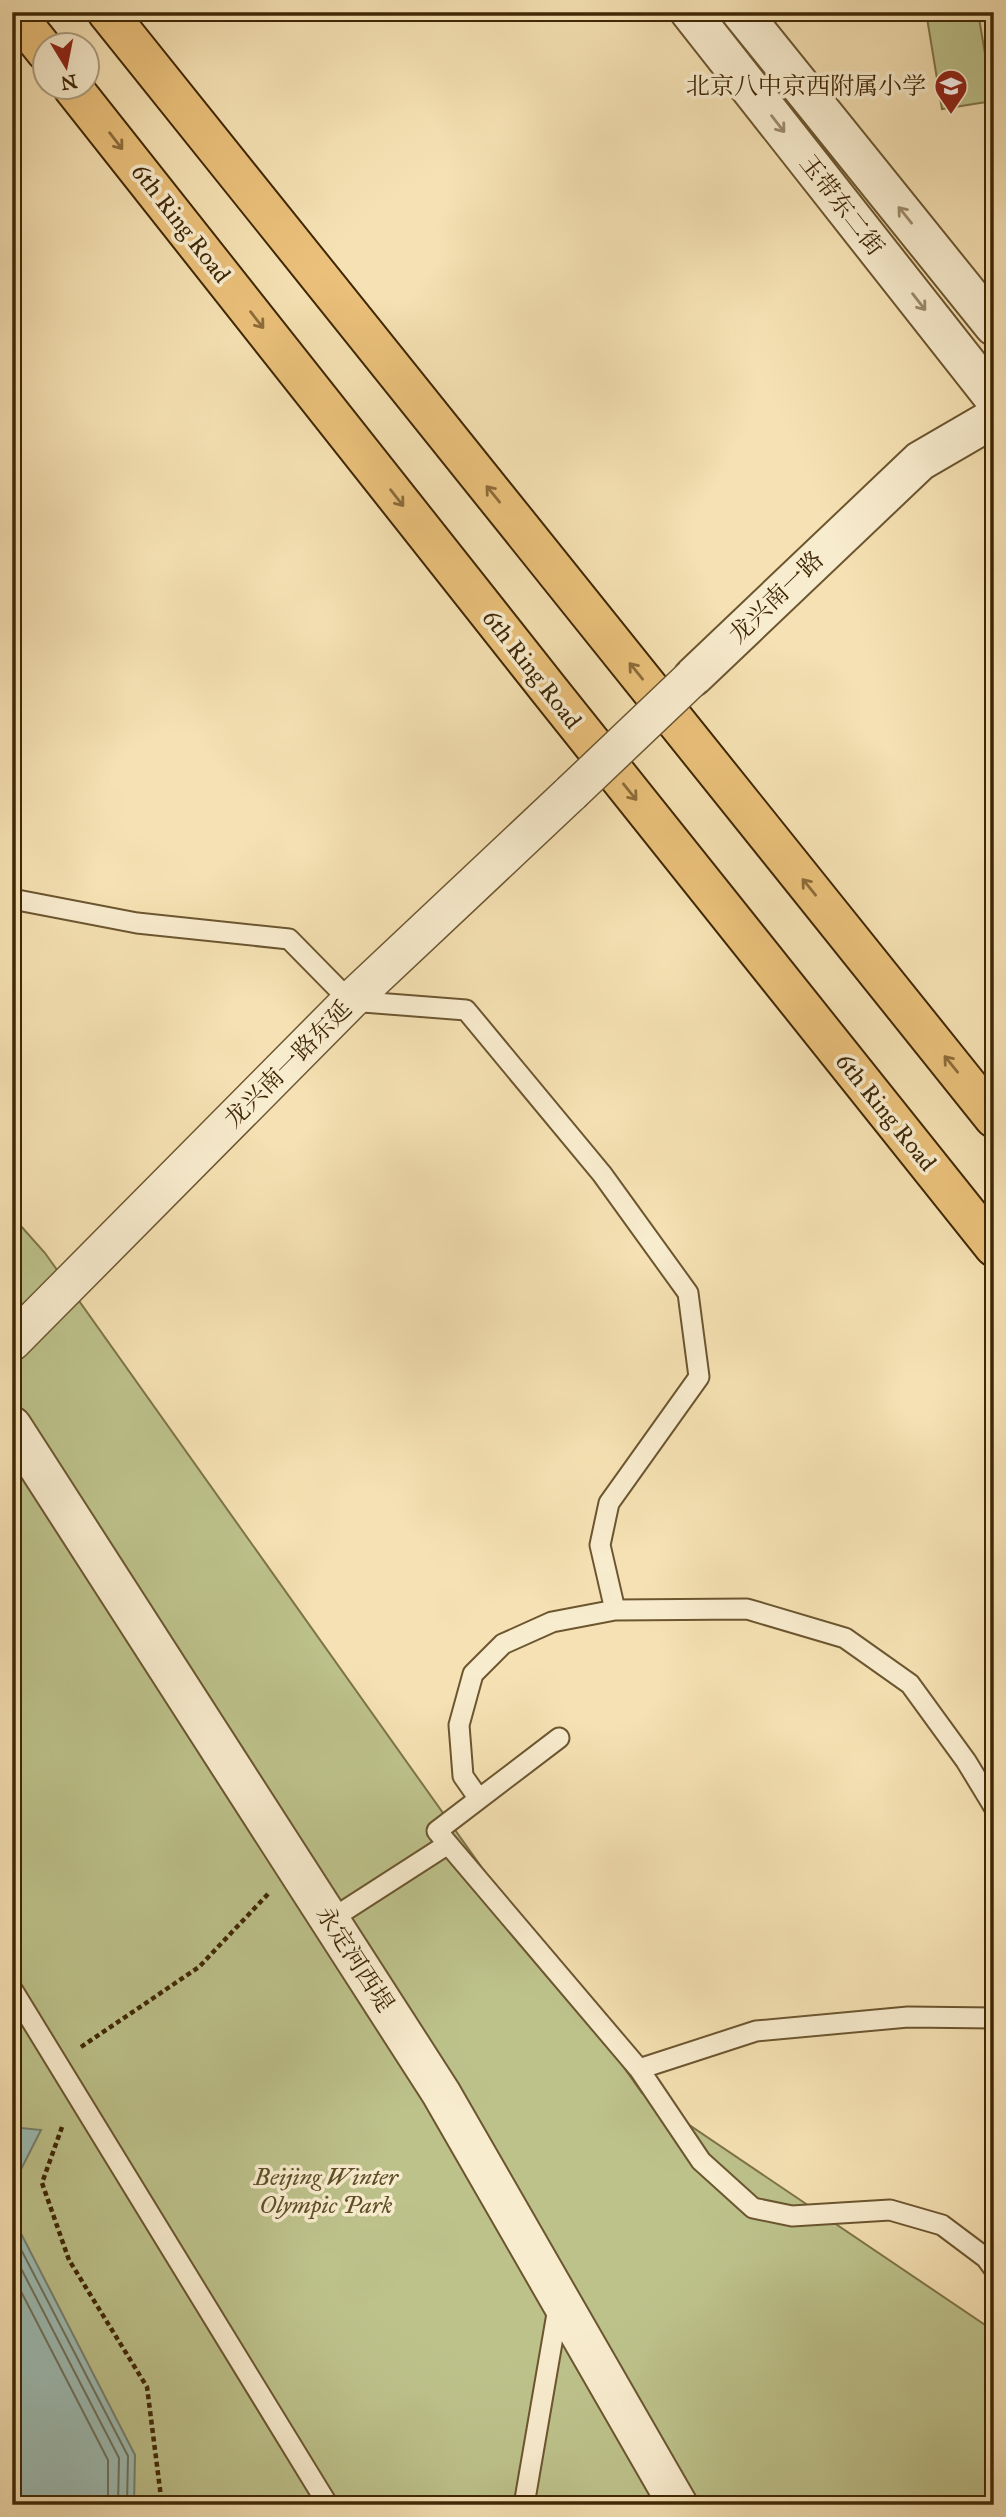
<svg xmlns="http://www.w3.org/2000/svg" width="1006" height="2517" viewBox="0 0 1006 2517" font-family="'IM FELL Great Primer','Noto Serif SC',serif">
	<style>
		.green { fill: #bdc28b; stroke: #7e7448; stroke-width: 2 }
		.water { fill: #9dbcb4; stroke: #77806e; stroke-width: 2 }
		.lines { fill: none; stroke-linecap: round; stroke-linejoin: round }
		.shore { stroke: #6e725c; stroke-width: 2 }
		.service-casing { stroke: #6c5630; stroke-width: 23 }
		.minor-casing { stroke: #6c5630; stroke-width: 40 }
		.tertiary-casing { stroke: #6c5630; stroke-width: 42 }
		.motorway-casing { stroke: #3f2705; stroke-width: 42 }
		.path { stroke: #3f2705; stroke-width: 4.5; stroke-dasharray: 5 3.5; stroke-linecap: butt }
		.service { stroke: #f8ecce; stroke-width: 19 }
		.minor { stroke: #f8ecce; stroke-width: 37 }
		.tertiary { stroke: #f8ecce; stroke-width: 38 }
		.motorway { stroke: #eac07a; stroke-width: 38 }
		.minor-bridge-casing { stroke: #6c5630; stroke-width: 40; stroke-linecap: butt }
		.minor-bridge { stroke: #f8ecce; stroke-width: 37 }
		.oneway { stroke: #9c8a6a }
		.oneway2 { stroke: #8c6c3a }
		.labels { text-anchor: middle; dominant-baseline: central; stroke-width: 7; stroke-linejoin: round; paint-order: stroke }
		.poi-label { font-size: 24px; fill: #3f2705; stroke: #f8ecce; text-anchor: end }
		.street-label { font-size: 24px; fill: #3f2705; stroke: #f8ecce }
		.park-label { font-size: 24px; font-style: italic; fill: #5e4e26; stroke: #f8ecce }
	</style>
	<rect width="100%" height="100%" fill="#f5e1b3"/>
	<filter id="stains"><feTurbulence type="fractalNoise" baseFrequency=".00286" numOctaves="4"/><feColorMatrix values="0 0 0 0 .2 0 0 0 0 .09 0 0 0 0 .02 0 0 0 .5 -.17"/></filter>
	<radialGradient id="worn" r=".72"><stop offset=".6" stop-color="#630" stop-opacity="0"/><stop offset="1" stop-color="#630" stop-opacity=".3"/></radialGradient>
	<path class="green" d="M926 12H978L993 101 942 109Z
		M12 1216 45 1253 642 2093 994 2331V2505H12Z"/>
	<path class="water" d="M12 2127 41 2130 12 2187Z
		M12 2216 135 2455 134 2505H12Z"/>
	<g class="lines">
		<path class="shore" d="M12 2232 128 2456 127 2505
			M12 2251 119 2458 118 2505
			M12 2274 108 2460V2505"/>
		<defs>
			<path id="service" d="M12 899 137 923 289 939 350 1001 466 1010 602 1174 688 1293 699 1377 609 1503 600 1545 615 1610
				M559 1738 437 1831 639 2069 756 2031 908 2017 994 2018
				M479 1799 463 1776 459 1725 473 1674 503 1644 552 1622 615 1610 747 1609 845 1638 910 1684 966 1761 994 1807
				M330 1920 448 1844
				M12 1989 328 2505
				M639 2069 701 2161 753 2208 792 2216 890 2210 942 2225 986 2258 994 2269
				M524 2505 559 2302"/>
			<path id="minor" d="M12 1342 350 1001 571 793"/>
			<path id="tertiary" d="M690 12 994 398
				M741 12 994 326
				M693 677 920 461 994 418
				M12 1426 441 2093 678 2505"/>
			<path id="motorway" d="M14 12 46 52
				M107 12 994 1118
				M73 88 550 691 994 1247"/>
		</defs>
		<use href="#service" class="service-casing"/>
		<use href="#minor" class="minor-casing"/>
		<use href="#tertiary" class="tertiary-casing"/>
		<use href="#motorway" class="motorway-casing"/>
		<path class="path" d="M81 2047 199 1967 268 1894
			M62 2127 42 2183 69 2260 147 2387 162 2505"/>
		<use href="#service" class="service"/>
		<use href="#minor" class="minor"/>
		<use href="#tertiary" class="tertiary"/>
		<use href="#motorway" class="motorway"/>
		<defs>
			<path id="minor-bridge" d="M571 793 693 677"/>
		</defs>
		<use href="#minor-bridge" class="minor-bridge-casing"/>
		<use href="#minor-bridge" class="minor-bridge"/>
	</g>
	<defs><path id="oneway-shaft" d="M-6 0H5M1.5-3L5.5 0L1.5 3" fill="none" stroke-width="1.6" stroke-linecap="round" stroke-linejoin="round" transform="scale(1.75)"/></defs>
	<g class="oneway">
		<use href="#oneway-shaft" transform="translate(778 124) rotate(52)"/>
		<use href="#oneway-shaft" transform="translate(905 215) rotate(-129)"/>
		<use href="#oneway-shaft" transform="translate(919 302) rotate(52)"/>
	</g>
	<g class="oneway2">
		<use href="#oneway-shaft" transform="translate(116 141) rotate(52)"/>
		<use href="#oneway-shaft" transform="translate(257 320) rotate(52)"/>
		<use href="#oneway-shaft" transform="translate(493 494) rotate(-129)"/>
		<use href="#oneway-shaft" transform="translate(397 498) rotate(52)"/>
		<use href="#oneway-shaft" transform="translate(636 671) rotate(-129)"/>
		<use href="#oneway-shaft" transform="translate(630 792) rotate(51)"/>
		<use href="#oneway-shaft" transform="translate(809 887) rotate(-129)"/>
		<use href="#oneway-shaft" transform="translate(951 1064) rotate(-129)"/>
	</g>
	<defs>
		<symbol id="school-pin" viewBox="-11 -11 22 30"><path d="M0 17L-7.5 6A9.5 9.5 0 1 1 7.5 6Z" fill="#8f2418" stroke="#f8ecce"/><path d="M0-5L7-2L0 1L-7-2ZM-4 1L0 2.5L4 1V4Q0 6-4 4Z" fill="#fff"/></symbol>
	</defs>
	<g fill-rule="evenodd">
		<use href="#school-pin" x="932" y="67" width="38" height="52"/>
	</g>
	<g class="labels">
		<g class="poi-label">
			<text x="926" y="86">北京八中京西附属小学</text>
		</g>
		<g class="street-label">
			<text transform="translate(842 205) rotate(52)">玉带东二街</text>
			<text transform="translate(181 223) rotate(52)">6th Ring Road</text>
			<text transform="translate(776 597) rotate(-44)">龙兴南一路</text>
			<text transform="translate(532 669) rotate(52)">6th Ring Road</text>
			<text transform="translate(288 1064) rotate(-45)">龙兴南一路东延</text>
			<text transform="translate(886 1112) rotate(51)">6th Ring Road</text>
			<text transform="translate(355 1959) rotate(57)">永定河西堤</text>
		</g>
		<g class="park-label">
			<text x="326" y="2177">Beijing Winter<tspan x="326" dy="28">Olympic Park</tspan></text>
		</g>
	</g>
	<rect width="1006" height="2517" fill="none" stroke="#f5e1b3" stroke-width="42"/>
	<rect x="14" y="14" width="978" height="2489" fill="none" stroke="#3f2705" stroke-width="3.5"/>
	<rect x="21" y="21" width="964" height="2475" fill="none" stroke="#3f2705" stroke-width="2"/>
	<g transform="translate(66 66) rotate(170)"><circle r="33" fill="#f8ecce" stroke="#ae9d7e" stroke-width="2"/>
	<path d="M0-5L12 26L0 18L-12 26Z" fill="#8f2418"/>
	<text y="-10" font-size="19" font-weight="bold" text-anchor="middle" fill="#3f2705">N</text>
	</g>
	<rect width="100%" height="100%" filter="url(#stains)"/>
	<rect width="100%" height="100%" fill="url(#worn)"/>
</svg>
